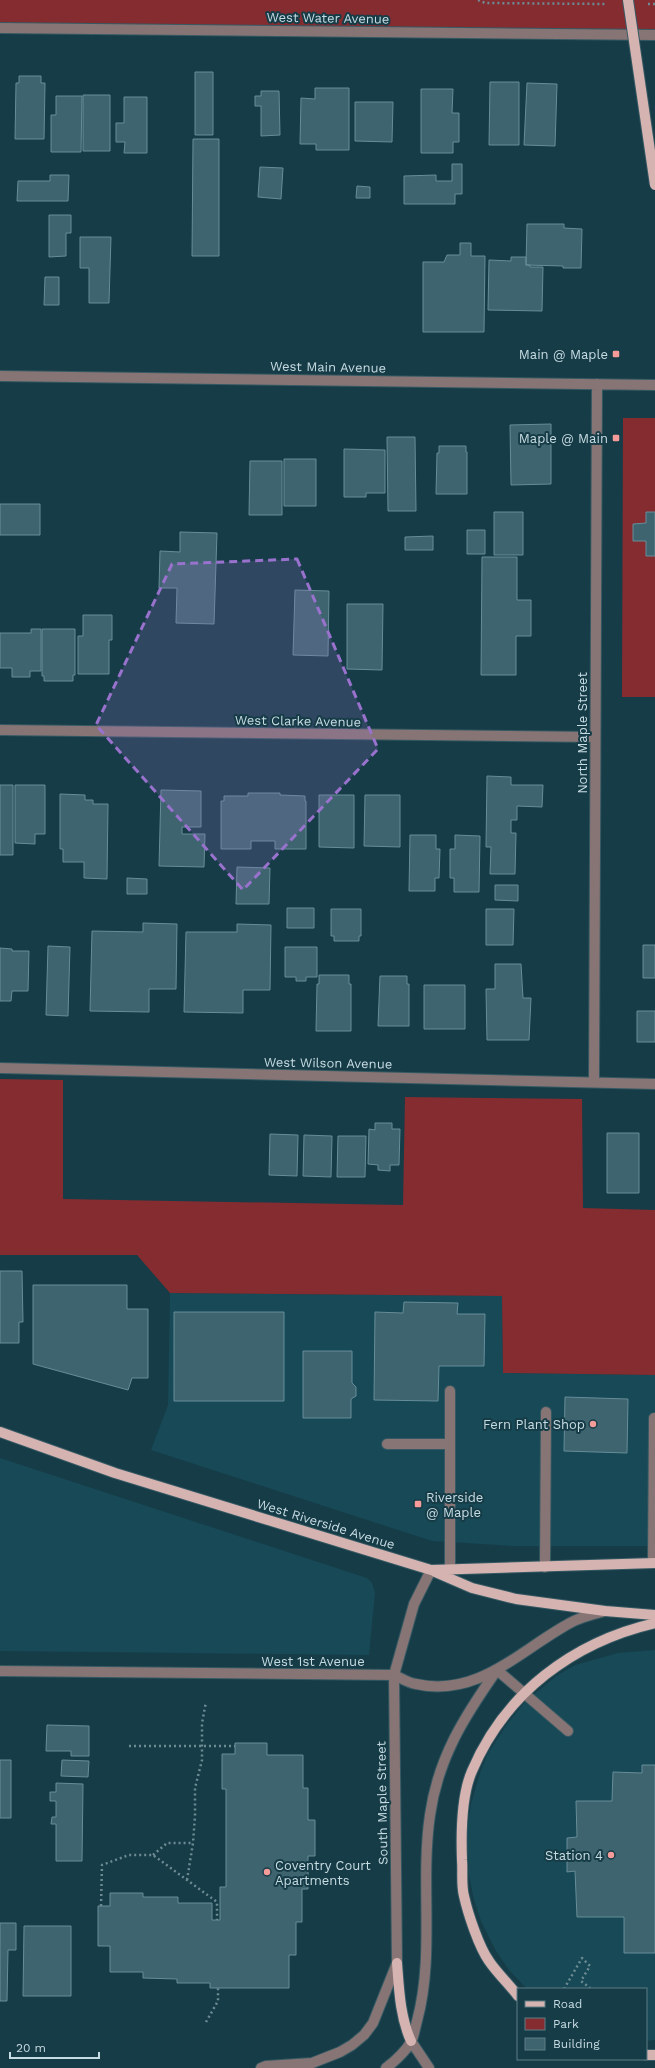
<svg xmlns="http://www.w3.org/2000/svg" width="655" height="2068" viewBox="0 0 655 2068" font-family="'Work Sans',sans-serif">
	<style>
		.built { fill: #174956 }
		.green { fill: #842c30 }
		.building { fill: #3e646f; stroke: #668d99 }
		.lines { fill: none; stroke-linecap: round; stroke-linejoin: round }
		.minor-casing { stroke: #365963; stroke-width: 12 }
		.major-casing { stroke: #365963; stroke-width: 12 }
		.path { stroke: #6e8b94; stroke-width: 2.5; stroke-dasharray: 2 3; stroke-linecap: butt }
		.minor { stroke: #867574; stroke-width: 10 }
		.major { stroke: #d5b3b1; stroke-width: 10 }
		.major-bridge-casing { stroke: #365963; stroke-width: 12; stroke-linecap: butt }
		.major-bridge { stroke: #d5b3b1; stroke-width: 10 }
		.marked { fill: #9972cd; fill-opacity: 0.2; stroke: #9972cd; stroke-width: 3; stroke-dasharray: 8 5; stroke-linejoin: round }
		.poi-dot { fill: #f59b99; stroke: #163c47; stroke-width: 1.5 }
		.labels { text-anchor: middle; dominant-baseline: central; stroke-width: 4; stroke-linejoin: round; paint-order: stroke }
		.street-label { font-size: 13px; fill: #c7dbe2; stroke: #163c47 }
		.poi-label { font-size: 13px; fill: #c7dbe2; stroke: #163c47; text-anchor: end }
	</style>
	<rect width="100%" height="100%" fill="#163c47"/>
	<path class="built" d="M170 1293 502 1296 503 1373 655 1375V1546H513L432 1541 151 1450 168 1405Z
		M0 1458 367 1578 372 1583 375 1593 369 1655 0 1651Z
		M655 1650V2040L646 2041V1989H527L509 1970 496 1951 481 1921 474 1900 469 1875 467 1831 471 1804 479 1776 487 1755 507 1724 525 1702 556 1676 575 1665 618 1653Z"/>
	<path class="green" d="M0 0H655V35L0 28Z
		M623 418H655V697H622Z
		M0 1079 63 1080V1199L403 1205 405 1097 582 1099 583 1208 655 1210V1375L503 1373 502 1296 170 1293 137 1255H0Z"/>
	<path class="building" d="M195 72H213V135H195Z
		M19 76H41V83H45L44 139H15L16 83H19Z
		M490 82H519V145H489Z
		M527 83 557 84 555 146 524 145Z
		M315 88H349V150H316V144H300L301 98 315 99Z
		M421 89H453L452 113H459V142H453V153H421Z
		M261 91H279L280 135 261 136V106H255V96H261Z
		M83 95H110V151H83Z
		M56 96H82L81 152H51V115H56Z
		M124 97H147V153H124L125 142H116V123H124Z
		M355 102H393L392 142 355 141Z
		M193 139H219V256H192Z
		M452 164H462V194H455V204H404V176L436 175V181H452Z
		M260 167 283 168 281 199 258 197Z
		M50 175H69L68 201H17L18 181H50Z
		M357 186 370 187V198H356Z
		M49 215H71V233H66V256L49 257Z
		M527 224H564V228L582 229 581 268H563V266L526 265Z
		M80 237H111L109 303H89V268H80Z
		M460 243H471V256H485L484 332H423V262H444L447 255H460Z
		M511 257H526V265H530V267H543L542 311 488 310 489 260 511 261Z
		M45 277H59V305H44Z
		M551 424V484L511 485 510 425Z
		M387 437H415L416 511H388Z
		M439 446H466V452H467V494H436L437 453H439Z
		M344 449 385 450V493H366V497H344Z
		M284 459H316V506H284Z
		M250 461H282V515H249Z
		M0 504H40V535H0Z
		M494 512H523V555H494Z
		M646 512H655V556H646V541H633V524L646 523Z
		M467 530H485V554H467Z
		M180 532 217 533 214 624 176 623 177 588H159L160 551 180 552Z
		M433 536V550H405V537Z
		M482 557H517V600H531V636H516V675H481Z
		M295 590 329 591 328 656 293 655Z
		M347 604H383L382 670 347 669Z
		M83 615H112V640H109V674H78V636H83Z
		M31 629H41V671H30V677H12V668H0V633H31Z
		M42 629H75V675H73V681H44V676H42Z
		M487 776 511 777V785H543L542 807 517 806V820H511V833H516L515 874H490L491 847H486Z
		M0 785H13V855H0Z
		M15 785H45V834H35V844L15 843Z
		M161 790 201 791V827H182V834H205L204 867 159 866Z
		M248 793H280V795L305 796V801H306V849H275V841H251V849H221V801H224V796H248Z
		M60 794 85 795V800H93V804H108L107 879 84 878V862H63V849H60Z
		M319 795H354V848L319 847Z
		M365 795H400V847L364 846Z
		M410 835H436V849H440L439 878H435V891H409Z
		M455 835 480 836 479 892H454V878H450V849H455Z
		M237 867 270 868 269 904H236Z
		M127 878 147 879V894H127Z
		M495 885H518V901L495 900Z
		M287 908H314V928H287Z
		M331 909H361V936H359V941H334V936H331Z
		M486 909H514L513 945H486Z
		M143 923 177 924 176 989H149V1012L90 1011 92 931 143 932Z
		M237 924 271 925 270 990H243V1013L184 1012 186 932H237Z
		M643 945H655V978H643Z
		M48 946 70 947 68 1016 46 1015Z
		M285 947H317V977H306V981H296V977H285Z
		M0 948 12 949V951H29L28 991H12L11 1001H0Z
		M495 964H521L523 998H531L529 1040H487L486 989H495Z
		M319 975H349V984H351V1031H316L317 984H319Z
		M380 976H407V984H409V1026H378Z
		M424 985H465V1029H424Z
		M637 1011H655V1042H637Z
		M375 1123H392V1129H400L399 1165H390V1171L378 1170V1165L368 1164 369 1129 375 1130Z
		M607 1133H639V1193H607Z
		M270 1134 298 1135 297 1176 269 1175Z
		M304 1135 332 1136 331 1177 303 1176Z
		M338 1136H366L365 1177H337Z
		M0 1271H22L23 1322H19V1343H0Z
		M33 1285H127V1309H148V1378H132L128 1390 33 1364Z
		M404 1302 458 1303 457 1314H485L484 1366H439L438 1401 374 1400 375 1312 403 1313Z
		M174 1312H284V1401H174Z
		M303 1351H352V1383L356 1387V1396L351 1399V1418H303Z
		M565 1397 628 1399 627 1453 564 1451Z
		M47 1725 89 1726V1756H71V1751H46Z
		M235 1743H267V1755H303V1788H308V1820H315V1856H308V1889H302V1922H296V1955H289V1988H210V1983H177V1979L143 1978V1972H110V1946H98V1906H110V1893H143V1897H178V1903H212V1920H220V1887H226V1789H222V1754H235Z
		M0 1760H11V1818H0Z
		M62 1760 89 1761 88 1777 61 1776Z
		M642 1765H655V1953H624V1917H577L575 1871 567 1872V1838L577 1837 576 1801H612L613 1772 642 1773Z
		M56 1783 83 1784 82 1861H56V1824H51L52 1817H56V1801H50V1792H56Z
		M0 1923H16V1950H8L7 2001H0Z
		M24 1926H71V1996H23Z"/>
	<g class="lines">
		<defs>
			<path id="minor" d="M0 28 655 35
				M0 376 655 385
				M0 730 595 737
				M0 1068 655 1084
				M594 1082 597 384
				M450 1391V1570
				M387 1444H450
				M653 1563 654 1418
				M545 1567 546 1412
				M497 1670 568 1731
				M0 1671 394 1675C401 1678 408 1683 416 1684 478 1698 520 1650 570 1623 580 1617 593 1614 605 1611
				M411 2041 429 2068
				M261 2068 266 2066 312 2063 340 2052 352 2045 364 2035 373 2023 397 1963 394 1675 414 1604 431 1570
				M386 2068C395 2061 405 2052 411 2042 414 2036 415 2028 417 2021 435 1955 420 1883 430 1815 438 1758 464 1717 497 1670"/>
			<path id="major" d="M0 1432 115 1473 431 1570 655 1563
				M435 1572 472 1588 516 1599 605 1611 655 1615
				M397 1963C399 1989 400 2017 411 2041
				M518 1996C509 1984 497 1973 489 1961 479 1947 468 1914 464 1896 461 1885 463 1872 462 1860 461 1833 461 1796 472 1771 505 1693 573 1642 655 1623
				M646 2055H655"/>
		</defs>
		<use href="#minor" class="minor-casing"/>
		<use href="#major" class="major-casing"/>
		<path class="path" d="M478 0 485 3 607 4
			M648 4H655
			M129 1746H235
			M153 1855 167 1843H193
			M187 1880 193 1843 195 1816V1788L202 1760V1723L206 1702
			M101 1906 102 1865 129 1855H153L217 1902V1920
			M564 1989 582 1958 590 1966 581 1981 590 1988
			M206 2022 218 2001V1988"/>
		<use href="#minor" class="minor"/>
		<use href="#major" class="major"/>
		<defs>
			<path id="major-bridge" d="M628 0 655 185"/>
		</defs>
		<use href="#major-bridge" class="major-bridge-casing"/>
		<use href="#major-bridge" class="major-bridge"/>
	</g>
	<path class="marked" d="M297 559 378 749 243 890 96 725 172 564Z"/>
	<g class="poi-dot">
		<rect x="612" y="350" width="8" height="8" rx="2"/>
		<rect x="612" y="434" width="8" height="8" rx="2"/>
		<circle cx="593" cy="1424" r="4"/>
		<rect x="414" y="1500" width="8" height="8" rx="2"/>
		<circle cx="611" cy="1855" r="4"/>
		<circle cx="267" cy="1872" r="4"/>
	</g>
	<g class="labels">
		<g class="street-label">
			<text transform="translate(328 18) rotate(1)">West Water Avenue</text>
			<text transform="translate(328 367) rotate(1)">West Main Avenue</text>
			<text transform="translate(298 721) rotate(1)">West Clarke Avenue</text>
			<text transform="translate(582 733) rotate(-90)">North Maple Street</text>
			<text transform="translate(328 1063) rotate(1)">West Wilson Avenue</text>
			<text transform="translate(326 1524) rotate(17)">West Riverside Avenue</text>
			<text x="313" y="1661">West 1st Avenue</text>
			<text transform="translate(382 1803) rotate(-91)">South Maple Street</text>
		</g>
		<g class="poi-label">
			<text x="608" y="354">Main @ Maple</text>
			<text x="608" y="438">Maple @ Main</text>
			<text x="585" y="1424">Fern Plant Shop</text>
			<text x="426" y="1497" text-anchor="start">Riverside<tspan x="426" dy="15">@ Maple</tspan></text>
			<text x="603" y="1855">Station 4</text>
			<text x="275" y="1865" text-anchor="start">Coventry Court<tspan x="275" dy="15">Apartments</tspan></text>
		</g>
	</g>
	<rect x="517" y="1988" width="130" height="72" fill="#163c47" stroke="#5d7c85"/>
	<rect x="525" y="2001" width="20" height="6" fill="#d5b3b1" stroke="#5d7c85"/>
	<text x="553" y="2008" font-size="12" fill="#c7dbe2">Road</text>
	<rect x="525" y="2018" width="20" height="12" fill="#842c30" stroke="#5d7c85"/>
	<text x="553" y="2028" font-size="12" fill="#c7dbe2">Park</text>
	<rect x="525" y="2038" width="20" height="12" fill="#3e646f" stroke="#5d7c85"/>
	<text x="553" y="2048" font-size="12" fill="#c7dbe2">Building</text>
	<path d="M10 2052v6h89v-6" fill="none" stroke="#c7dbe2" stroke-width="2"/>
	<text x="16" y="2052" font-size="12" fill="#c7dbe2" stroke="#163c47" stroke-width="3" paint-order="stroke">20 m</text>
</svg>
